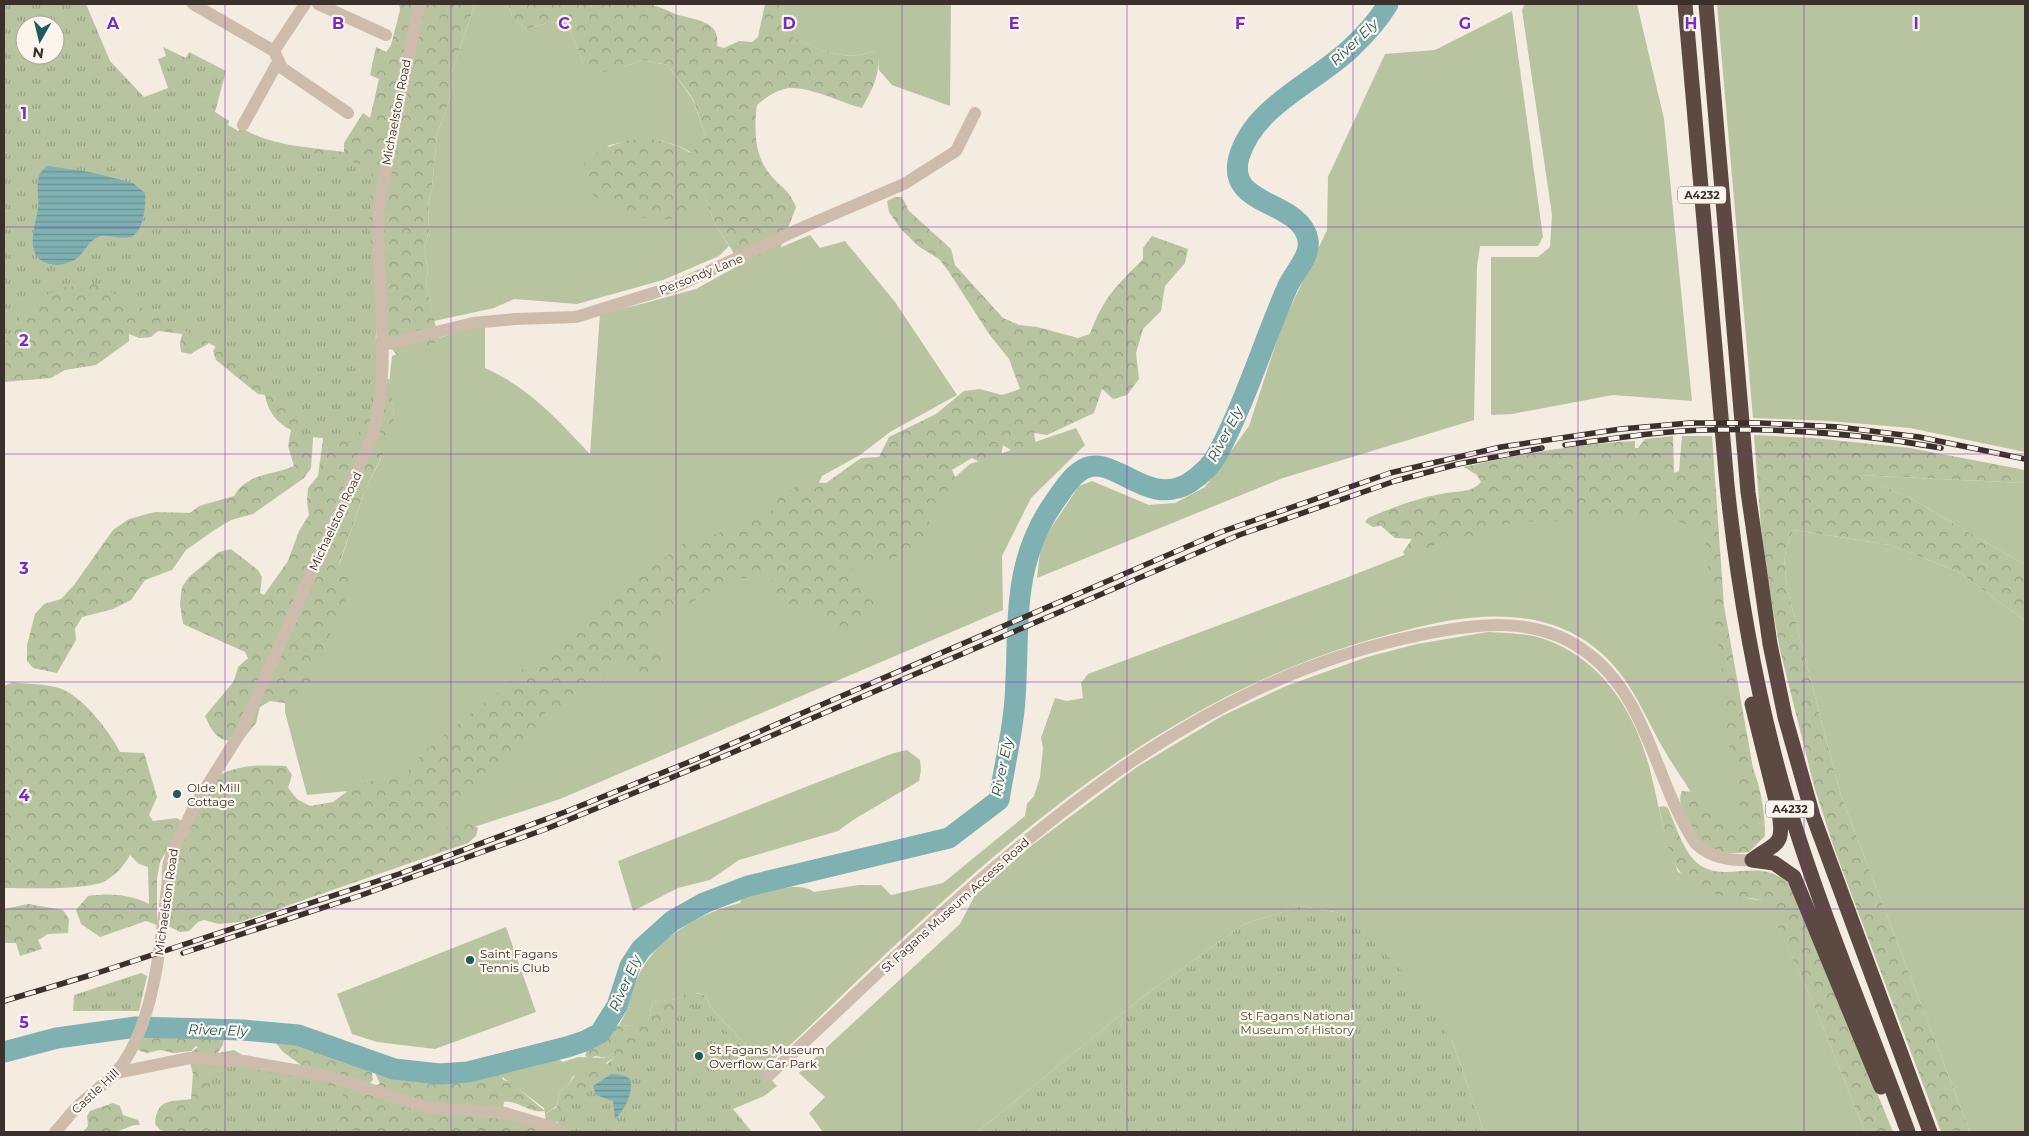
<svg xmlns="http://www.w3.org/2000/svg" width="2029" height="1136" viewBox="0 0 2029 1136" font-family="Montserrat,sans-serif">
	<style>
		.grass { fill: #b8c4a0 }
		.forest { fill: url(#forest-crowns) }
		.park { fill: url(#park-tufts); fill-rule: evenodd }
		.water { fill: url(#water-rules) }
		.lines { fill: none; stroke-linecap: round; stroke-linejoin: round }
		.river { stroke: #7fb0b2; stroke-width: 21 }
		.minor { stroke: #cdbbac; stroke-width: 12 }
		.highway { stroke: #5c4a42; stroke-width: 15 }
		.rail-casing { stroke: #3b302b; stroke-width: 5.5 }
		.rail { stroke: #fbf5ee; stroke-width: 4; stroke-dasharray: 11; stroke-linecap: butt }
		.grid { fill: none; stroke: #7b2cbf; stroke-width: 1; stroke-opacity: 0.55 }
		.poi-dot { fill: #1f5a5e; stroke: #fbf5ee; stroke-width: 2 }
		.labels { text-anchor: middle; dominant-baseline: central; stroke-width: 4.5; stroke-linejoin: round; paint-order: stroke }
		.shield { fill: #fbf5ee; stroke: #756b66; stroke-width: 1 }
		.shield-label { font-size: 11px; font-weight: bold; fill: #3b302b }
		.street-label { font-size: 12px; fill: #3b302b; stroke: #fbf5ee }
		.poi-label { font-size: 12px; fill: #3b302b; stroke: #fbf5ee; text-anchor: start }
		.park-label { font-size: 12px; fill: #4a5a2e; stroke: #fbf5ee }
		.water-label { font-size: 14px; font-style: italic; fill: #1f5a5e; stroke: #fbf5ee }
		.grid-label { font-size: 16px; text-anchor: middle; font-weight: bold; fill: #7b2cbf; stroke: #fbf5ee; stroke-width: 4.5; stroke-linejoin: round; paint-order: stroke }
	</style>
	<defs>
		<pattern id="forest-crowns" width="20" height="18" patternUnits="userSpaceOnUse" patternTransform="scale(1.25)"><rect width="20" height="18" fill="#b8c4a0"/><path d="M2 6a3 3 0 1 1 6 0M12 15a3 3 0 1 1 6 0" fill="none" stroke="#97a083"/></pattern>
		<pattern id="park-tufts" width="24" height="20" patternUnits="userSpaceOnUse" patternTransform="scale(1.25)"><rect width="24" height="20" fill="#b8c4a0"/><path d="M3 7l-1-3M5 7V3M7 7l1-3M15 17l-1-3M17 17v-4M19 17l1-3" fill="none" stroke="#97a083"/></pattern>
		<pattern id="water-rules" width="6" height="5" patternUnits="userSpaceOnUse" patternTransform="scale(1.25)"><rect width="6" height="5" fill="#7fb0b2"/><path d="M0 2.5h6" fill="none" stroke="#699091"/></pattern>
	</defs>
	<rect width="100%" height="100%" fill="#f4ebe1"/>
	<path class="grass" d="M475 4H508L512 17 527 29 550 22 567 23 583 62 624 67 641 60 668 65 693 100 706 137 692 153C661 136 640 137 607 146L702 188 714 222 729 246 719 256 663 280 577 304 514 299 494 308 434 321 426 285 428 270 424 250 429 230 428 205 432 188 437 134 449 102 453 68Z
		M783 4H951L950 106 892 85 879 70 878 57 873 51C844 64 809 46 784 33Z
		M1525 4H1637L1664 119 1692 401 1613 395 1512 414 1491 415V257H1538L1550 247 1552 215 1522 10Z
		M1717 4H2025V452L1910 428 1829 421 1753 418Z
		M1512 11 1543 237 1538 246H1480L1477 266 1474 420 1283 478 1037 578 1041 543 1079 486 1092 481 1149 505 1175 503 1205 487 1249 426 1282 325 1327 230 1328 177 1385 54 1435 50Z
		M810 235 820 248 845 241 895 302 957 395 890 432 860 455 822 476 809 505 410 785 307 795 285 712V701L356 573 339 565 366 488 381 459 394 413 389 384 392 356 439 338 485 324V368C531 389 556 418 590 454L600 313 634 306 696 289 741 264Z
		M1076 428 1085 445 1031 498 1002 556 1003 610 560 799 343 870 697 577 879 545 970 464Z
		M1856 475 2025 483V565L1910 498Z
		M1611 511 1706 519 1747 827 1733 830C1725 825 1713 821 1706 815 1698 808 1692 794 1686 784 1677 771 1668 757 1660 743 1635 696 1621 658 1570 632 1513 605 1449 618 1391 634 1210 681 1067 788 931 912 898 942 865 973 833 1004 811 1025 789 1047 766 1066L711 1008 705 995C689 990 688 995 674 999 667 1001 660 1001 653 1002L648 1021 639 1026 619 1025C628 1011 631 994 637 979 654 939 699 913 740 903L742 897C760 893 799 880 814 892L859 885H881L891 895 943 883 1025 816 1027 804 1034 796 1040 777 1043 748 1041 738 1055 698 1067 701 1083 698 1081 683 1088 674 1343 579 1445 539 1505 518Z
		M1794 530 1890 545 1959 572 2025 621V1132H1970L1840 793 1787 588C1784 564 1782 552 1794 530Z
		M1488 632C1506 633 1526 633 1544 639 1600 658 1634 710 1649 766 1658 801 1664 838 1678 872L1746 898 1766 901 1813 1002 1865 1132H1482L1481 1123 1452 1041 1345 914 1302 906 1244 924 1140 999 977 1132H823L809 1113 825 1097 799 1073 960 924 975 895 1032 845 1137 767 1222 716 1286 686 1367 657 1417 644Z
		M907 750 920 760 921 770 919 781 853 820 838 831 739 860 710 880 678 888 633 911 618 861 831 777 894 753Z
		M506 927 536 1012 435 1049 377 1042 352 1034 337 994Z
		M613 1053 616 1054 614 1058 607 1062 605 1067 573 1076 568 1086 559 1092 557 1106 545 1114 544 1108 501 1076V1072L521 1064 522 1061 529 1058 535 1061 549 1054 563 1062 578 1057 607 1058Z"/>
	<path class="forest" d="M399 4H475L453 68 449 102 437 134 432 188 428 205 429 230 424 250 428 270 426 285 439 341 407 356H398L391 348 388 338 238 131 242 128C270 146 311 147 344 152V143L363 113 370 118 379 79 370 75 376 47 386 52 391 45 400 10Z
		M508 4C553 4 601 0 646 4 657 5 668 11 678 15 696 20 721 21 717 46L724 48 739 41 752 42 758 37 765 4H783L784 33C810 46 844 64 873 51L878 56C880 77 871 91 862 108 839 102 814 88 791 88 779 88 765 98 757 105 754 128 754 154 769 173 781 189 787 186 796 207L780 249 741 264 714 222 702 189C692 239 622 217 593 195 589 192 585 184 582 179L585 160C622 136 652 131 691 153L706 137 693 99 668 65 641 60 624 67 599 73 583 62 567 23 550 22 527 29 512 17Z
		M895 197H902L909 211 951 249 955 265 1003 318 1019 325 1037 327 1078 338 1090 334C1104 296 1116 287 1143 259V248L1152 236 1188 249 1185 263 1165 286 1161 311 1143 329 1136 353 1139 379 1127 395 1113 399 1102 389 1094 413 1047 435 1034 433 1036 446 1015 453 1003 445 1001 456 987 466 972 458 952 470 957 481 950 494 928 518 930 525 926 538C914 545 898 558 884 561 868 564 863 556 846 563L868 584V591L875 597 877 608 852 628 827 624 815 616 812 605C788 612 778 607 767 586L778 575 731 579 661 620 646 637 664 661 665 670 658 676 643 674 616 657C611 662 606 677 600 685H585L563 705 546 711 539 721 537 730 499 762 483 780 473 785 441 822 431 825 427 830C440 836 453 824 465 820L478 828 476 836 468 843 240 922 219 924 204 920 198 922 189 931 180 932 168 926C166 906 159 882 163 862 167 849 212 779 222 774 242 764 265 765 286 766L292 775 288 788 297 799 310 806 333 802 353 787 375 780 392 779 407 772 426 750 500 691 527 665 557 646 598 609 684 543 701 540 770 513 779 498 803 482 826 483 861 458 879 457 889 437 936 414 964 391 980 389 1002 395 1020 389 1009 359 989 334 949 272 939 259 918 246 900 228 889 212 887 201Z
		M87 277 212 337 208 344 190 354 181 352 180 344 182 334 158 331 151 337 139 338 129 334V341L96 365 65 370 51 378 4 382V319L11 301Z
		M378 337 387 379H389L394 413 392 436 366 488 339 564 357 573 299 705 270 701 260 707 256 723 242 740C219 744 214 735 205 716L234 681 238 667 248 658 245 652 183 624 180 604 182 587 189 577 219 552 231 549 258 570 262 577 260 593 264 595 288 561 299 531 309 515 307 502 308 488 318 476 323 439V425L373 340Z
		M229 342 314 424 311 468 304 478 253 514 231 520 216 529 186 550 172 570 145 580 131 600 113 609 82 617 75 629 76 640 57 673 33 668 27 661V645L35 614 44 604 61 599 74 585 113 530 129 519 155 512 190 513 199 506 234 496C248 472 272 476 294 466L288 446 291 430C277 423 268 412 265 395L258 394 216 360 213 351 216 346Z
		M1754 435 1814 438 1910 448 2025 470V483L1857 475 1910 498 2025 565V621L1959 572 1890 545 1794 530C1782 552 1784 564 1787 588L1840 793 1970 1132H1941L1834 848 1814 786 1780 650 1763 554Z
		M1673 436 1674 473 1679 471 1682 436H1712L1724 606 1753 768C1761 790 1765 812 1765 836L1749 852C1712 856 1702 849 1686 817 1681 808 1678 800 1682 791L1693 792 1719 820 1739 828 1743 825 1734 761 1727 738 1723 678 1706 556V534L1700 526 1684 524 1672 518 1665 519 1616 515 1564 521 1518 522 1486 528 1468 538 1440 543 1406 557 1403 552 1412 539 1395 538 1381 526 1373 527 1365 522 1368 518C1396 506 1423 496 1453 492 1465 491 1473 491 1481 482L1477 475 1464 467C1520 454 1577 444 1635 441V448H1638L1645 439Z
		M13 682C28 684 45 684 59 688 82 695 110 732 120 752L144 753 157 797 149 815 153 821 177 818 183 822 160 862 157 878V925L146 921 100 937 81 924 76 910 88 896C110 893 129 894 149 904L148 867 139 864 130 855C126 863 116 875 107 880 90 891 26 888 4 888V686Z
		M1664 806 1668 808C1675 824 1682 847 1694 860 1722 889 1761 851 1793 888L1893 1132H1865L1813 1002 1766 902C1751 896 1735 898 1720 895 1670 884 1669 849 1659 807Z
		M28 904 63 910 69 919 68 933 48 934 38 940 42 949 20 956 16 943H4V909Z
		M690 992 705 995 711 1008 766 1066 764 1072 564 1119 553 1124 546 1120 545 1114 557 1107 559 1092 568 1086 577 1072H583L591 1067 602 1068 614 1058 615 1054 613 1053 607 1058 595 1056 590 1059 585 1056 588 1048 594 1047 599 1040 606 1039 604 1031C617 1021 633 1029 648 1021L653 1002 675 999Z
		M172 1029C181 1029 190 1036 199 1035 206 1034 229 1022 223 1044 222 1048 219 1049 218 1053L234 1050 245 1057 301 1065 283 1052 272 1038 276 1033C292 1030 307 1032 322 1038L329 1050 333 1051 339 1045 350 1048 357 1066 371 1068 373 1080 370 1083 374 1086 380 1084 375 1073 378 1067 391 1066 395 1078 410 1068 419 1069 431 1083C448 1080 468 1085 483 1076L480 1072 488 1061 499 1066 503 1080 510 1082 545 1111C530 1114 518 1100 504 1102L503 1108 545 1130V1132H168L160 1130 155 1124C157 1097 172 1102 191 1099L193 1074 188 1055 198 1047 196 1046 191 1051 174 1053 160 1050 147 1053 140 1051 135 1046 142 1034Z
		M113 1103 120 1106 123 1115 138 1120 140 1125H134L116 1132H83L88 1126 87 1116 90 1111Z"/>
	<path class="park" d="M4 4H86L110 61 144 97 168 88 158 59 166 56 163 47 186 58 189 52 226 71 215 112 229 121 228 125 247 136 372 167 369 227 378 309 370 409 354 442 305 436 288 403 241 360 96 284 57 288 25 310 4 345ZM25 25H55V55H25Z
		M1302 906 1345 914 1399 967 1452 1041 1481 1123 1482 1132H977L1140 999 1244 924Z
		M141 973 147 976 139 1011H73L74 995Z
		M698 1001 777 1086 764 1096 733 1109 752 1132H568L556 1125 577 1096 628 1058Z
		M210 1063 264 1071 344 1089 339 1132H216L210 1119Z"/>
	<path class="water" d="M47 166 90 172 133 183 145 193C146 204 144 222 138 231 128 244 113 234 101 236 89 239 85 252 76 259 68 264 59 266 50 264 22 257 36 227 38 208 40 191 32 177 47 166Z
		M611 1074 623 1075 630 1079C634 1092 625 1110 615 1119L613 1101 596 1095 593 1086Z"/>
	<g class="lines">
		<path class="river" d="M4 1052 57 1038 136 1027 243 1030 298 1035 394 1069 440 1074 468 1072 567 1047 585 1041 600 1033 617 1006 630 966 641 949 672 921 704 903 748 886 949 838 999 800C1004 767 1013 732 1015 699 1020 626 1010 564 1055 501 1062 491 1069 479 1079 472 1111 447 1144 510 1189 483 1201 475 1212 465 1218 453 1246 400 1263 343 1287 288 1293 273 1311 257 1308 240 1301 199 1225 208 1239 157 1254 106 1314 83 1350 49 1364 36 1378 21 1388 4"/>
		<path class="minor" d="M193 4 274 51 305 4
			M318 4 386 35
			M274 51 282 68 348 113
			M243 125 278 62
			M384 345 473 323 515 319 576 317 679 285 806 226 904 184 956 151 975 113
			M116 1073 190 1058 244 1061 328 1076 429 1108 505 1113 552 1127 562 1132
			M768 1076C960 899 1152 689 1420 635 1474 624 1533 615 1582 649 1649 695 1653 779 1695 843 1711 858 1730 861 1752 860
			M55 1132C64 1123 71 1112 80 1104 95 1090 113 1079 124 1062 160 1008 162 918 171 855L195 805 242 730 373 435C393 360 375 283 379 206L419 4"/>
		<path class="highway" d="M1685 4 1727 485C1738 588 1755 688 1783 787 1817 904 1866 1018 1908 1132
			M1706 4 1748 492 1770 644 1785 717 1813 816 1930 1132
			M1752 704 1779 813C1785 848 1775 842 1752 860
			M1752 860 1774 863 1794 877 1881 1087"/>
		<defs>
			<path id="rail" d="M1565 445C1611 439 1658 431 1705 430 1783 428 1864 434 1941 448
				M183 953 359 896 546 829 729 754 1239 535 1395 481 1458 464 1542 448
				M4 1001 91 975 399 874 565 812 694 760 1221 532 1390 473 1501 447 1621 429 1690 423H1761L1839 427 1919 437 2025 459"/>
		</defs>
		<use href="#rail" class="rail-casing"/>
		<use href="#rail" class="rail"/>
	</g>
	<path class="grid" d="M225 4V1132M451 4V1132M676 4V1132M902 4V1132M1127 4V1132M1353 4V1132M1578 4V1132M1804 4V1132M4 227H2025M4 454H2025M4 682H2025M4 909H2025"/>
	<g class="poi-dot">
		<circle cx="177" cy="794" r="5"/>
		<circle cx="470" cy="960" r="5"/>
		<circle cx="699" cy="1056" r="5"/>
	</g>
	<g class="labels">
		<g class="shield">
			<rect x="1678" y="186.5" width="48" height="17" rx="4"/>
			<rect x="1766" y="800.5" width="48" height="17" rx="4"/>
		</g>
		<g class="shield-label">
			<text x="1702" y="195">A4232</text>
			<text x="1790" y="809">A4232</text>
		</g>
		<g class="street-label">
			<text transform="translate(396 112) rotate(-79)">Michaelston Road</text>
			<text transform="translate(701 274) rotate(-22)">Persondy Lane</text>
			<text transform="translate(335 521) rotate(-65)">Michaelston Road</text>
			<text transform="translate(166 902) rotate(-82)">Michaelston Road</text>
			<text transform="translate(955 905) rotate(-42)">St Fagans Museum Access Road</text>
			<text transform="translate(95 1091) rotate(-43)">Castle Hill</text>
		</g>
		<g class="poi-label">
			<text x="187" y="787">Olde Mill<tspan x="187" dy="14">Cottage</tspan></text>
			<text x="480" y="953">Saint Fagans<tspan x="480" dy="14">Tennis Club</tspan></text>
			<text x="709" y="1049">St Fagans Museum<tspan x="709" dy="14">Overflow Car Park</tspan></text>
		</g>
		<g class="park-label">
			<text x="1297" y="1015">St Fagans National<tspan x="1297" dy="14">Museum of History</tspan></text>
		</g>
		<g class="water-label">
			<text transform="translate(1354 42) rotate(-44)">River Ely</text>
			<text transform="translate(1225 434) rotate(-62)">River Ely</text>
			<text transform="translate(1002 767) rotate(-78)">River Ely</text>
			<text transform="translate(625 983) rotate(-66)">River Ely</text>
			<text transform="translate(218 1030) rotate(2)">River Ely</text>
		</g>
	</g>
	<g class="grid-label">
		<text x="113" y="29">A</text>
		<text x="338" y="29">B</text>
		<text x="564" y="29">C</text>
		<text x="789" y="29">D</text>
		<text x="1014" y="29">E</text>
		<text x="1240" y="29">F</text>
		<text x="1465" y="29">G</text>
		<text x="1691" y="29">H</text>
		<text x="1916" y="29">I</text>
		<text x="24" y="119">1</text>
		<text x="24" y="346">2</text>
		<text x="24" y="574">3</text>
		<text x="24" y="801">4</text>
		<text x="24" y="1028">5</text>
	</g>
	<rect width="2029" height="1136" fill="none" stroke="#3b302b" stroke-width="10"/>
	<g transform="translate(40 40) rotate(188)"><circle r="24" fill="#fbf5ee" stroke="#aea6a0"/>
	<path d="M0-4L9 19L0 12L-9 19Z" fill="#1f5a5e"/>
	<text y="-8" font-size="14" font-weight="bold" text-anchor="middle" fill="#3b302b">N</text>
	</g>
</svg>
